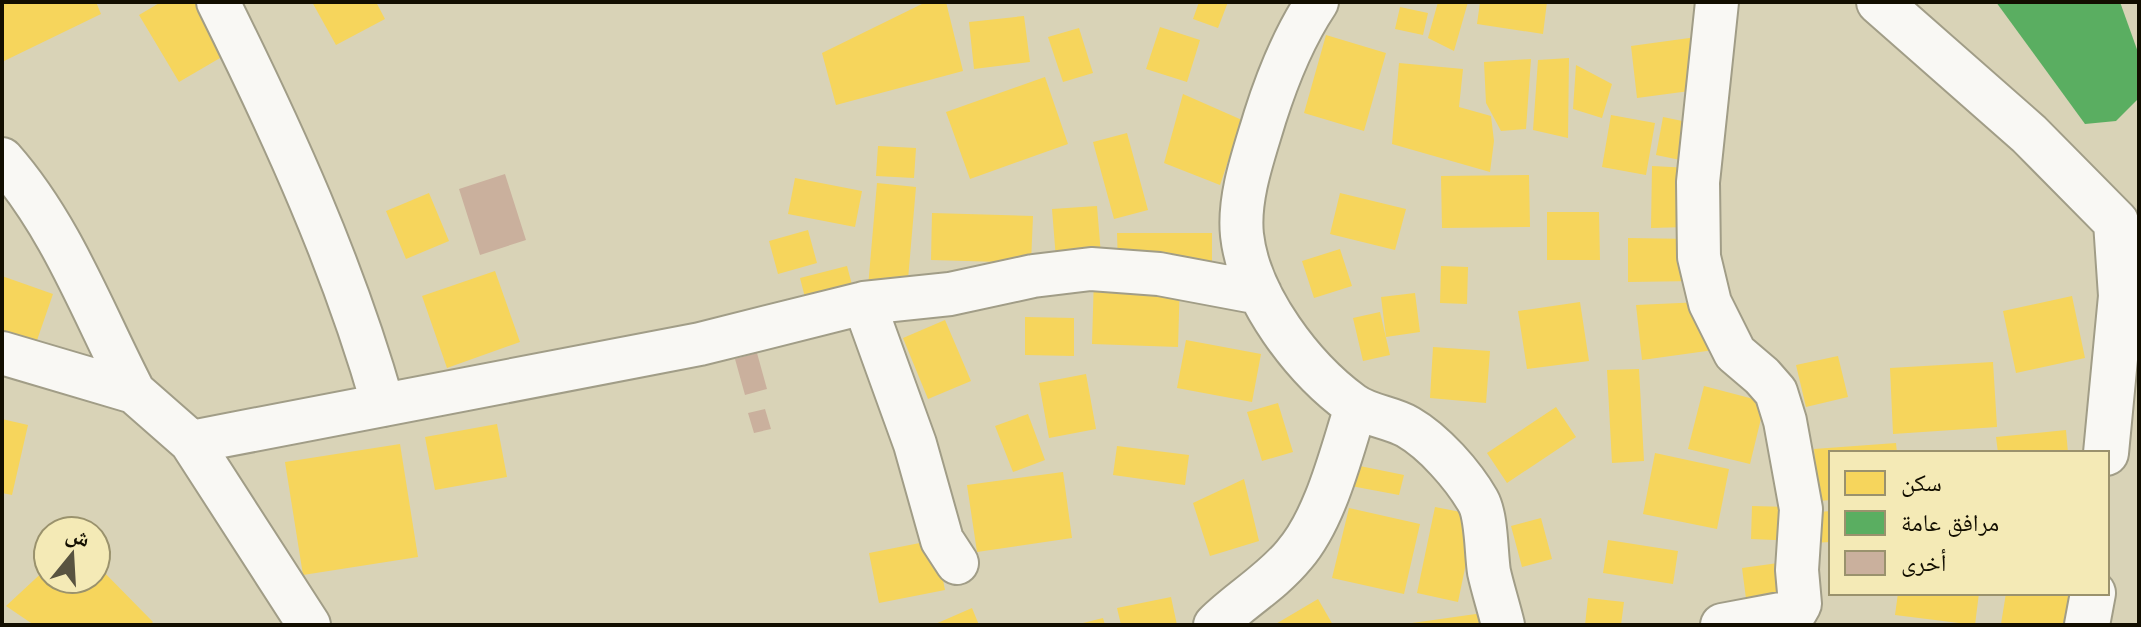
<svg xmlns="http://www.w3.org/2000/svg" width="2141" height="627" viewBox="0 0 2141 627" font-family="'DM Sans','Noto Naskh Arabic',sans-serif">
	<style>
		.homes { fill: #f6d55c }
		.public { fill: #5aae61 }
		.building { fill: #cab09d }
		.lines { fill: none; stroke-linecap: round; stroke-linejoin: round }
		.street-casing { stroke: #a19d87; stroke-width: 46 }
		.secondary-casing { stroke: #a19d87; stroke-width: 48 }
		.street { stroke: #f9f8f4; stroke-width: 42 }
		.secondary { stroke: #f9f8f4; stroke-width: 44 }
	</style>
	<rect width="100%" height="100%" fill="#d9d3b7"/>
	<path class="homes" d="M2 2H96L101 14 2 62Z
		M161 2H203L232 51 179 82 139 15Z
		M312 2H376L385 19 336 45Z
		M926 2H946L963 71 836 105 822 53Z
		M1199 2H1228L1218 28 1193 19Z
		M1438 2H1468L1454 51 1428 38Z
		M1480 2H1547L1543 34 1477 24Z
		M1400 7 1428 13 1423 35 1395 29Z
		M1024 16 1030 62 974 69 969 22Z
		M1160 27 1200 40 1187 82 1146 69Z
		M1079 28 1093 73 1063 82 1048 37Z
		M1326 35 1386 53 1364 131 1304 113Z
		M1704 36 1697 90 1637 98 1631 46Z
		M1569 58 1568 138 1533 130 1538 60Z
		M1531 59 1526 129 1501 131 1486 103 1484 62Z
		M1399 63 1463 69 1459 107 1491 116 1494 141 1490 172 1392 144Z
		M1576 65 1612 84 1602 118 1573 109Z
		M1045 77 1068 144 970 179 946 112Z
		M1183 94 1242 120 1220 185 1164 163Z
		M1611 115 1655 123 1646 175 1602 167Z
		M1663 117 1697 124 1690 162 1656 155Z
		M1127 133 1148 210 1114 219 1093 142Z
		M878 146 916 148 914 178 876 176Z
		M1652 166 1690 168 1686 227 1651 228Z
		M1529 175 1530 227 1442 228 1441 176Z
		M795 178 862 191 855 227 788 214Z
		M877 183 916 187 907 291 868 287Z
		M429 193 449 241 406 259 386 211Z
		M1340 193 1406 209 1395 250 1330 234Z
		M1097 206 1101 255 1056 259 1052 209Z
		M1547 212H1599L1600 260H1547Z
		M932 213 1033 216 1031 263 931 260Z
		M808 230 817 263 778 274 769 241Z
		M1117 233H1212V265H1118Z
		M1628 238 1693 239 1695 281 1628 282Z
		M1340 249 1352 286 1314 298 1302 261Z
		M847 266 855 296 808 309 800 278Z
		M1441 266 1468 267 1467 304 1440 303Z
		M495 271 520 342 447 368 422 296Z
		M2 276 53 294 34 349 2 338Z
		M1094 276 1180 280 1178 347 1092 344Z
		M1415 293 1420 332 1386 337 1381 297Z
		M2072 296 2085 358 2016 373 2003 311Z
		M1580 302 1589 361 1527 369 1518 311Z
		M1702 302 1714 350 1642 360 1636 305Z
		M1380 312 1390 355 1363 361 1353 318Z
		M1025 317 1074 318V356L1025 355Z
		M945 320 971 381 928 399 903 338Z
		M1186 340 1261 354 1252 402 1177 388Z
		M1433 347 1490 351 1486 403 1430 398Z
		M1838 356 1848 397 1806 407 1796 365Z
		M1993 362 1997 427 1893 434 1890 368Z
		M1639 369 1644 461 1612 463 1607 370Z
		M1086 374 1096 429 1049 438 1039 383Z
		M1704 386 1765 402 1750 464 1688 449Z
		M1278 403 1293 452 1262 461 1247 412Z
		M1556 407 1576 437 1507 483 1487 453Z
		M1028 414 1045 460 1013 472 995 426Z
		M2 419 28 425 12 495 2 493Z
		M497 424 507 477 435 490 425 437Z
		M2066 430 2068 453H1998L1996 437Z
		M1896 443 1897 453H1831V500L1818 501 1814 449Z
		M400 444 418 557 303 575 285 462Z
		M1117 446 1189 455 1185 485 1113 475Z
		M1655 453 1729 469 1717 529 1643 514Z
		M1355 465 1404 475 1399 495 1351 486Z
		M1063 472 1072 538 977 552 967 485Z
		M1244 479 1259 541 1210 556 1193 503Z
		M1752 506 1795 507 1794 541 1751 539Z
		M1435 507 1476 515 1458 602 1417 593Z
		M1349 508 1420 524 1404 594 1332 578Z
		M1831 511V542L1810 543 1807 513Z
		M1541 518 1552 559 1522 567 1511 526Z
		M935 540 945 590 879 603 869 553Z
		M1608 540 1678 551 1673 584 1603 573Z
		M1785 562 1791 609 1748 614 1742 568Z
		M96 564 153 622 150 625H34L6 606 48 567V579H96Z
		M1898 593H1979L1975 625 1895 615Z
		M2006 593H2071L2065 625 2001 624Z
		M1171 597 1177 625H1121L1117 608Z
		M1588 598 1624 602 1621 625H1585Z
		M1318 599 1333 625H1274Z
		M972 608 979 625H933Z
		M1483 613 1485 625H1412V623Z
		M1103 618 1105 625H1080L1079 624Z"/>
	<path class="public" d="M1996 2H2120L2139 55V98L2116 121 2085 124Z"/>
	<path class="building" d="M505 174 526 240 480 255 459 189Z
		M757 353 767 389 745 395 735 359Z
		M765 409 771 429 754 433 748 413Z"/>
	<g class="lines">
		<defs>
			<path id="street" d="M218 2C283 133 343 264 383 405
				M1317 2C1293 38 1278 76 1265 117 1254 154 1238 197 1242 235 1249 298 1303 368 1352 404 1368 416 1391 417 1408 427 1434 442 1463 475 1478 501 1487 517 1486 553 1489 572 1493 590 1499 608 1503 625
				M1717 2 1698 182 1699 257 1710 303 1735 353 1762 376 1776 392 1785 421 1801 509 1797 570 1800 604 1796 611 1722 625
				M2 159C62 227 93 313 134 392L2 353
				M864 303 915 444 942 540 957 563
				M134 392 191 442 700 344 864 303 950 294 1033 276 1091 269 1159 274 1260 293
				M191 442 309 625
				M1215 625C1240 600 1271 583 1294 555 1326 518 1341 453 1356 407"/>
			<path id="secondary" d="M1879 2 2029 134 2116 222 2121 296 2106 453
				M2087 625 2093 593"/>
		</defs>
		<use href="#street" class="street-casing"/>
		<use href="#secondary" class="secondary-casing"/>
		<use href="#street" class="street"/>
		<use href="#secondary" class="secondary"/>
	</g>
	<rect width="2141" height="627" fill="none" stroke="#120e00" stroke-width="8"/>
	<rect x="1829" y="451" width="280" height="144" fill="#f4eab6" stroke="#9a926d" stroke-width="2"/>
	<rect x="1845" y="471" width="40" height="24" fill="#f6d55c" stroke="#9a926d" stroke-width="2"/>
	<text x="1901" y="491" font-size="24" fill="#120e00">سكن</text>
	<rect x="1845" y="511" width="40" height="24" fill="#5aae61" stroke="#9a926d" stroke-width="2"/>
	<text x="1901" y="531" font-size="24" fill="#120e00">مرافق عامة</text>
	<rect x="1845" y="551" width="40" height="24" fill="#cab09d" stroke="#9a926d" stroke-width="2"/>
	<text x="1901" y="571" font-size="24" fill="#120e00">أخرى</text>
	<g transform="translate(72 555) rotate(18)"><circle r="38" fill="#f4eab6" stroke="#9a926d" stroke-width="2"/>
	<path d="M0-6L14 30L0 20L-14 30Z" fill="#585340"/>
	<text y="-12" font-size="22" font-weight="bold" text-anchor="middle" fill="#120e00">ش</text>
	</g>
</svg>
